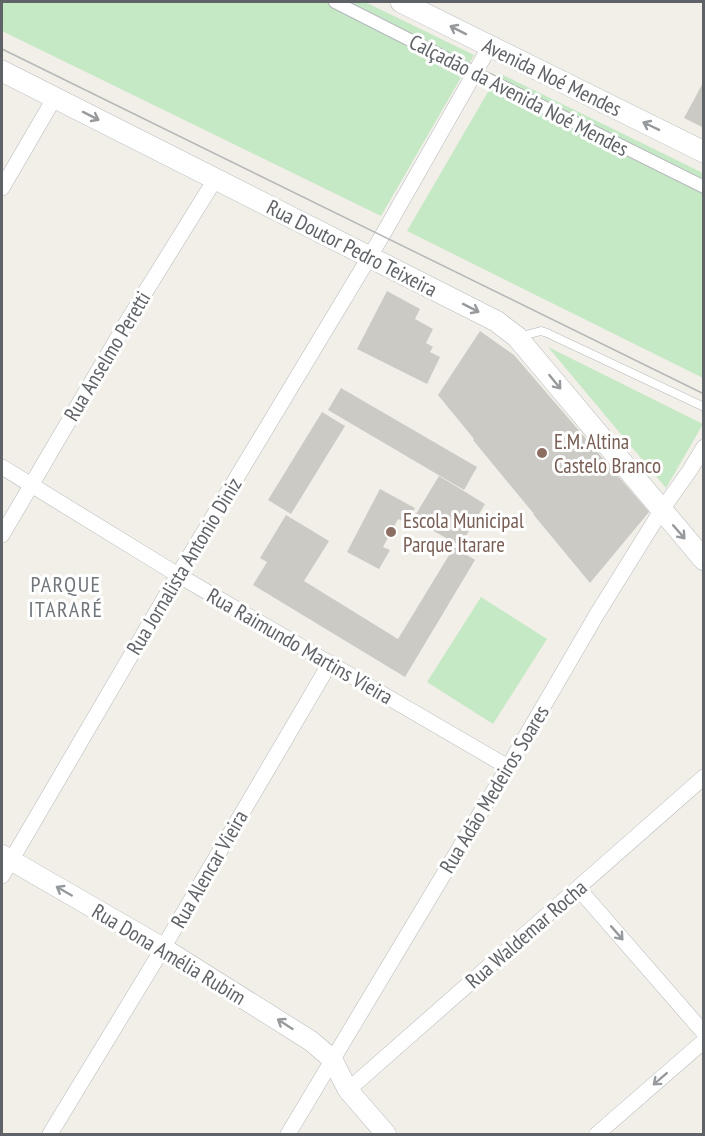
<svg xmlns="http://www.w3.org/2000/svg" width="705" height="1136" viewBox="0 0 705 1136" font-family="'PT Sans Narrow',sans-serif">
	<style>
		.green { fill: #c5e8c5 }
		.building { fill: #cccac5 }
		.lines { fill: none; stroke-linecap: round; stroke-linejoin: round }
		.service-casing { stroke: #b5b8bc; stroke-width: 9 }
		.pedestrian-casing { stroke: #b5b8bc; stroke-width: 14 }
		.minor-casing { stroke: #b5b8bc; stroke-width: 16 }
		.tertiary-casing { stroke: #b5b8bc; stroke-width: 21 }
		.secondary-casing { stroke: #b6babf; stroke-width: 22 }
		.service { stroke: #fff; stroke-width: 8 }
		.pedestrian { stroke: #fff; stroke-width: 12 }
		.minor { stroke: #fff; stroke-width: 15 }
		.tertiary { stroke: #fff; stroke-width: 20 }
		.secondary { stroke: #fff; stroke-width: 21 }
		.tram { stroke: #b6b7b8; stroke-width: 1.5 }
		.oneway { stroke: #979a9d }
		.education-dot { fill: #8d6e63; stroke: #fff; stroke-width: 2 }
		.labels { text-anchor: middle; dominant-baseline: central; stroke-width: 6; stroke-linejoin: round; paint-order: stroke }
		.street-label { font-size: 21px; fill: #5f6368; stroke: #fff }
		.education-label { font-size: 21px; fill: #785e54; stroke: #fff; text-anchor: start }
		.neighbourhood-label { font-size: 22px; letter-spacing: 1.5px; fill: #70757a; stroke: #fff }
	</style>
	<rect width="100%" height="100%" fill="#f1efe8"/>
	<path class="green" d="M2 2H365L474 55 381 216 2 31Z
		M499 73 703 173V378L407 231Z
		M548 347 703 424 666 488Z
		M481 597 547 639 493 724 427 682Z"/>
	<path class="building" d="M704 81V128L684 118Z
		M387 291 420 309 415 319 433 329 426 343 433 347 430 352 440 357 427 384 357 349Z
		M480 331 514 355 649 512 590 583 533 514H534L473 440 474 439 438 395Z
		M341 388 477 467 464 490 328 410Z
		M322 412 345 426 291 514 268 500Z
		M439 476 485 504 460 546 413 519Z
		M380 489 415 508 407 523 398 519 383 547 390 550 379 569 347 552Z
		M286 515 329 541 304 581 398 639 454 547 475 560 405 677 253 585 267 562 260 558Z"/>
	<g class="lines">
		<defs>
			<path id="service" d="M518 337 541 331 547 333 704 407"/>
			<path id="pedestrian" d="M335 2 475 73 704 187"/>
			<path id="minor" d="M2 188 55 97
				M2 467 178 575 508 767
				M2 535 128 320 216 178
				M2 876 178 575 382 236 490 46
				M578 888 704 1033
				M348 1090 704 777
				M50 1134 163 948 330 663
				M288 1134 508 767 597 614 661 511 690 470 704 447
				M597 1134 704 1041"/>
			<path id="tertiary" d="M2 855 163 948 311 1041 332 1059 348 1090 386 1134"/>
			<path id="secondary" d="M401 2 704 152
				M2 71 496 321 517 337 704 560"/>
		</defs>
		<use href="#service" class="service-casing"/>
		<use href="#pedestrian" class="pedestrian-casing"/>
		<use href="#minor" class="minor-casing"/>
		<use href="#tertiary" class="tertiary-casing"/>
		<use href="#secondary" class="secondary-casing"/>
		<use href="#service" class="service"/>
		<use href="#pedestrian" class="pedestrian"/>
		<use href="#minor" class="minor"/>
		<use href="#tertiary" class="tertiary"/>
		<use href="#secondary" class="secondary"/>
		<path class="tram" d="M2 49 704 394"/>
	</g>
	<defs><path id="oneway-shaft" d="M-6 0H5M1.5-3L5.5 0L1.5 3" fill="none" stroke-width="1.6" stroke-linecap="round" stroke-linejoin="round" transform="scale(1.5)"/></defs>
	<g class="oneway">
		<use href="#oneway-shaft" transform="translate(458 30) rotate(-153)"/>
		<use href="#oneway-shaft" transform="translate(91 116) rotate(27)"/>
		<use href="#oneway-shaft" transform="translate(651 126) rotate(-154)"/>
		<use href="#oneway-shaft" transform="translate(471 308) rotate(27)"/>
		<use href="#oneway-shaft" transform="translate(555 382) rotate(51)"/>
		<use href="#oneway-shaft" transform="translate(679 532) rotate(49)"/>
		<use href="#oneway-shaft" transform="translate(64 891) rotate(-150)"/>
		<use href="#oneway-shaft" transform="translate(617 933) rotate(49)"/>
		<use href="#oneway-shaft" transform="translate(285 1024) rotate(-147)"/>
		<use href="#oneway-shaft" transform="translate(660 1079) rotate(139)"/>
	</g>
	<g class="education-dot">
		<circle cx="542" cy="453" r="6"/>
		<circle cx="391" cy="532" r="6"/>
	</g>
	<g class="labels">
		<g class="street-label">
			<text transform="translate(552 77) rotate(26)">Avenida Noé Mendes</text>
			<text transform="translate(519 95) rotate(27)">Calçadão da Avenida Noé Mendes</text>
			<text transform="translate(352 248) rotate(27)">Rua Doutor Pedro Teixeira</text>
			<text transform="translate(107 356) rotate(-59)">Rua Anselmo Peretti</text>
			<text transform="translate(184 566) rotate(-59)">Rua Jornalista Antonio Diniz</text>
			<text transform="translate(300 646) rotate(30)">Rua Raimundo Martins Vieira</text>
			<text transform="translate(494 789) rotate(-59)">Rua Adão Medeiros Soares</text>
			<text transform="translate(209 869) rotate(-60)">Rua Alencar Vieira</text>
			<text transform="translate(526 934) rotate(-41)">Rua Waldemar Rocha</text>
			<text transform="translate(169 954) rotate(31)">Rua Dona Amélia Rubim</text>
		</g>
		<g class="education-label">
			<text x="554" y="441">E.M. Altina<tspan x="554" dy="24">Castelo Branco</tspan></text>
			<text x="403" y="520">Escola Municipal<tspan x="403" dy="24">Parque Itarare</tspan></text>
		</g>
		<g class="neighbourhood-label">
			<text x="66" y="584">PARQUE<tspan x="66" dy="25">ITARARÉ</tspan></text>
		</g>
	</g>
	<rect width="705" height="1136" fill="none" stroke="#5f6368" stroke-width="6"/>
</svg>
